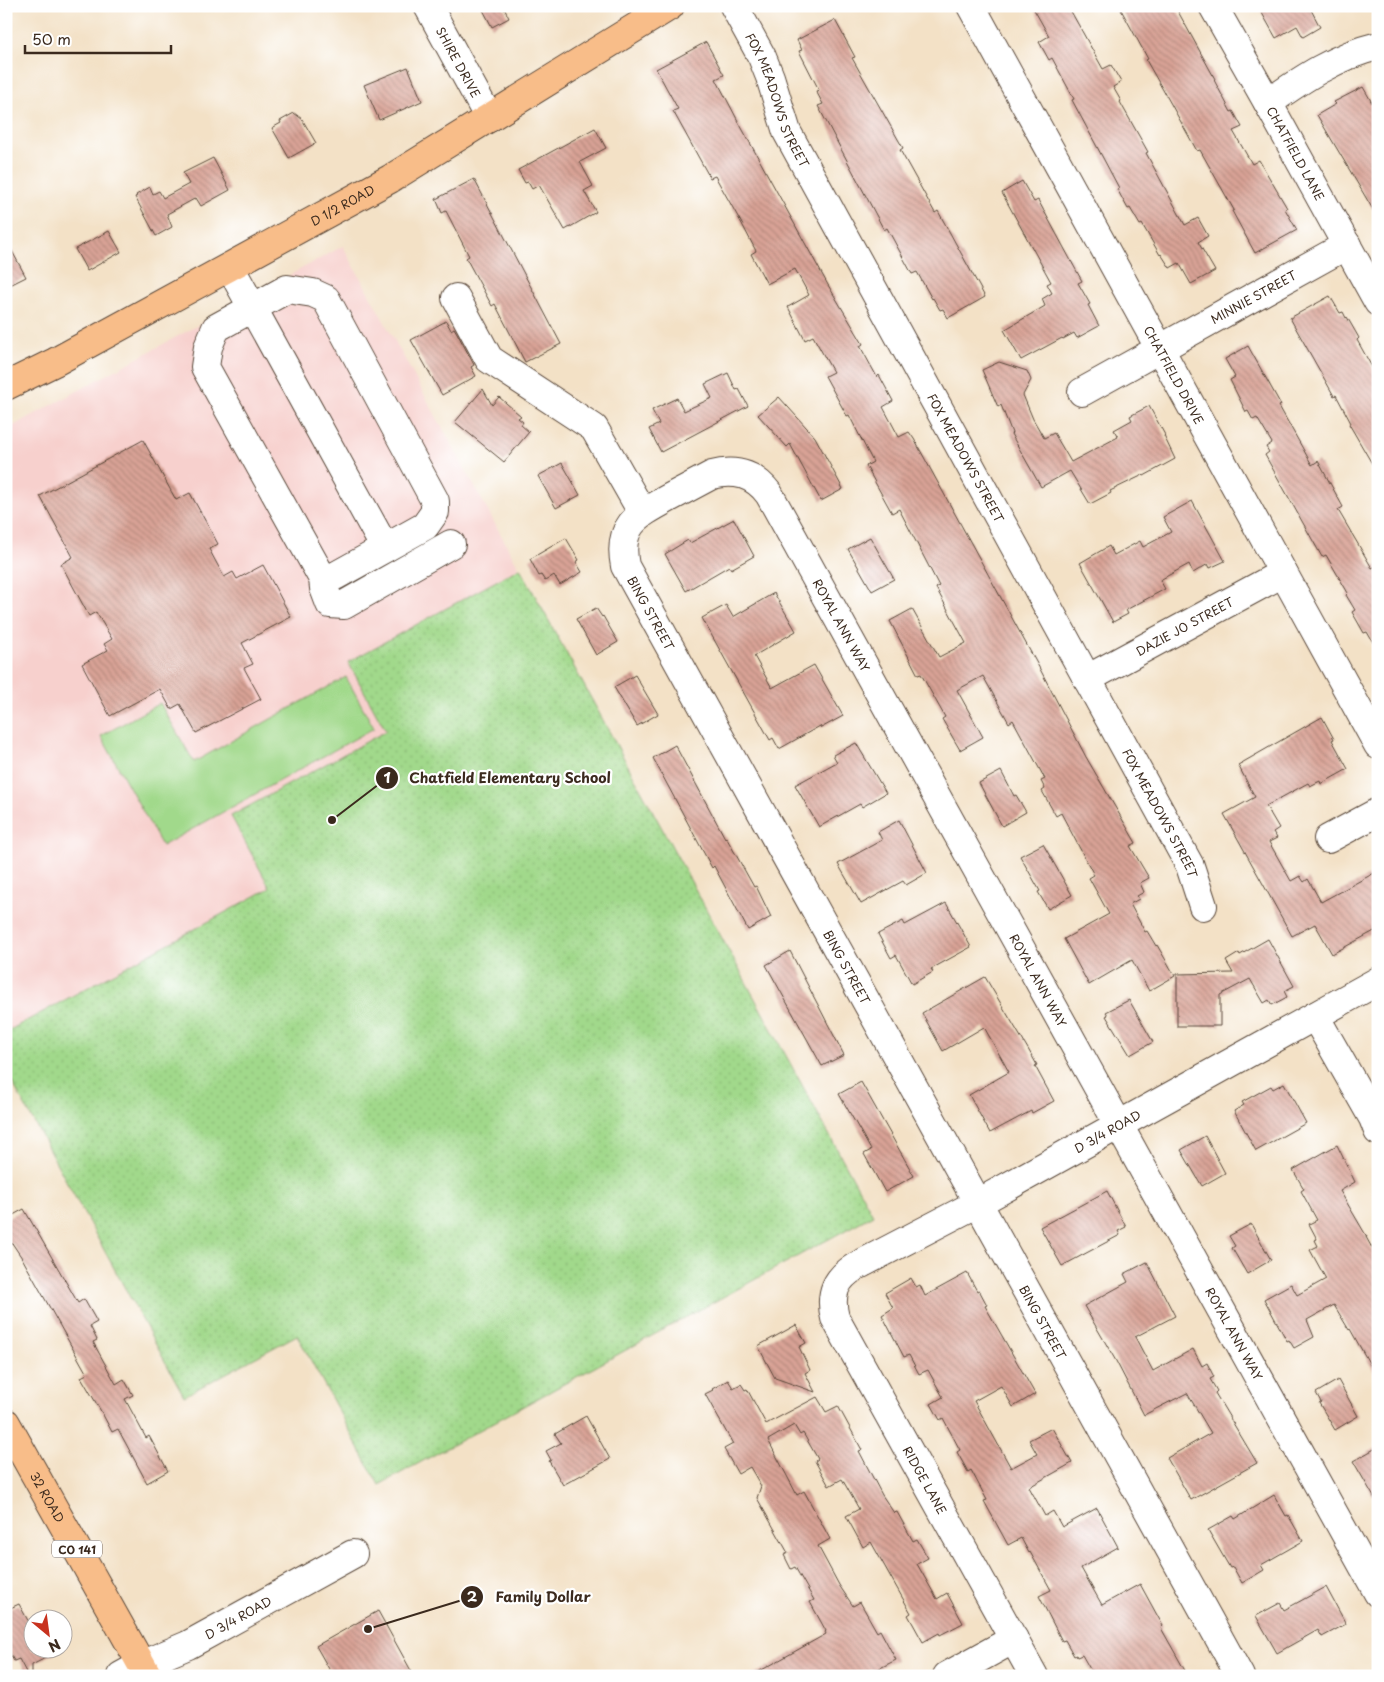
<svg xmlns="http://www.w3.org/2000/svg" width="1384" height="1682" viewBox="0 0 1384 1682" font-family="'Playpen Sans',sans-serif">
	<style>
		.built { fill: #f7d0cd }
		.grass { fill: url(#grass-dots); stroke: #6e8254 }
		.park { fill: #a1d98b; stroke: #6e8254 }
		.building { fill: url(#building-back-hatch) }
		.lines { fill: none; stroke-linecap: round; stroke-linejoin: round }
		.minor-casing { stroke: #574537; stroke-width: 30 }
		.major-casing { stroke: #574537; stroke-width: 30 }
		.minor { stroke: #fff; stroke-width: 28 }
		.major { stroke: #f8bd89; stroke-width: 28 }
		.labels { text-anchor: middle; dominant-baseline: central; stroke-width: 4.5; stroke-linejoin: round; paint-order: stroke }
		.shield { fill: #fff; stroke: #766a62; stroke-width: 1 }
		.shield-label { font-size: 11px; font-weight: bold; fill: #3b2a1e }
		.street-label { font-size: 12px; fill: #3b2a1e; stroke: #fff }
		.leader { fill: none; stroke: #3b2a1e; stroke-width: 2 }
		.callout-dot { fill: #3b2a1e; stroke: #fff; stroke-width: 2 }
		.mark-label { font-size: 15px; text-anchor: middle; font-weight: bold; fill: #fff }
		.callout-label { font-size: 14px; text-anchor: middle; font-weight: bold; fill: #3b2a1e; stroke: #fff; stroke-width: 4.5; stroke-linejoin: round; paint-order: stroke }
	</style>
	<defs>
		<pattern id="grass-dots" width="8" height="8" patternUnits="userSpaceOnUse" patternTransform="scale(1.25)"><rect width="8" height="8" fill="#a1d98b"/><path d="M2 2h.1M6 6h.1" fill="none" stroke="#8cba78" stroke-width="1.8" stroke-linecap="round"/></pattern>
		<pattern id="building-back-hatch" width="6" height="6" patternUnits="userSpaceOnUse" patternTransform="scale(1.25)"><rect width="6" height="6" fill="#d9a396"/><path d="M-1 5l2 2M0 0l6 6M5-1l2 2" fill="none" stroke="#b1857a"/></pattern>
	</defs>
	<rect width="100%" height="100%" fill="#fff"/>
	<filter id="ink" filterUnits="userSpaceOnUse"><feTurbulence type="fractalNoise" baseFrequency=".02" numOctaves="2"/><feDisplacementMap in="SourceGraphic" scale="10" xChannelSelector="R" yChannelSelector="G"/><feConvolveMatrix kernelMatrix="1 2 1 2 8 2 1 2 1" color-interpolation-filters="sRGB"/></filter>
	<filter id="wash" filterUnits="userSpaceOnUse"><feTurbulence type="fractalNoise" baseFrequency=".0096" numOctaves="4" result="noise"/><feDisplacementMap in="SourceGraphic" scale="20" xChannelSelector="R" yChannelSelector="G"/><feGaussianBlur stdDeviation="1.12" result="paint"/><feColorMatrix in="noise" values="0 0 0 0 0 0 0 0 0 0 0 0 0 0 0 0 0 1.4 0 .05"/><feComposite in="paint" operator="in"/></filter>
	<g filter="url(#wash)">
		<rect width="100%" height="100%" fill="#f3e1c6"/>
		<path class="built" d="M343 246 873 1215 379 1485 297 1335 184 1396 6 1071V430Z"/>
		<path class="grass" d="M520 568 873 1215 379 1485 297 1335 184 1396 6 1071V1032L270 888 231 816 386 731 348 662Z"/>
		<path class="park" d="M346 677 374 728 162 846 101 736 160 703 194 762Z"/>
		<g id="blocks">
			<path class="building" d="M481 6H503L509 18 492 27Z
				M1032 6H1068L1103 69 1111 65 1121 82 1113 87 1121 101 1120 102 1148 152 1146 153 1185 225 1198 218 1208 236 1198 242 1215 271 1191 284 1179 263 1170 268 1161 254 1160 255 1142 224 1140 225 1130 208 1128 209 1117 189 1119 188 1072 100 1074 99 1052 58 1049 60 1039 42 1049 36Z
				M1119 6H1175L1215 79 1214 80 1231 112 1233 111 1242 127 1233 131 1252 164 1259 160 1287 208 1285 209 1297 230 1255 253 1232 211 1234 210 1200 150 1197 151 1171 104 1146 60 1148 59Z
				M1258 6H1309L1320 27 1303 37 1297 26 1276 38Z
				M835 20 855 57 852 58 903 148 900 150 935 213 938 211 985 297 948 318 943 309 940 310 933 298 932 299 917 272 912 274 887 228 884 230 818 106 823 104 816 91 819 90 799 51 802 50 797 40Z
				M706 42 724 75 716 79 738 121 828 285 863 344 860 346 877 377 879 375 893 401 883 407 899 437 909 432 914 439 1041 671 1086 757 1136 843 1130 846 1149 878 1140 883 1144 892 1137 896 1139 899 1130 904 1145 932 1147 931 1156 946 1157 945 1175 976 1149 991 1132 960 1089 985 1064 939 1109 914 1089 878 1094 875 1061 813 1056 816 1042 791 1045 789 1041 781 1045 779 1013 720 1009 723 983 676 957 690 983 737 960 750 942 719 945 717 921 674 918 675 890 621 912 609 939 657 966 643 936 588 939 586 899 509 892 513 866 466 873 462 849 415 847 416 825 376 833 372 813 336 805 340 788 307 809 295 795 269 767 284 751 254 756 251 742 224 715 176 710 178 673 111 678 109 656 69Z
				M408 67 422 101 379 120 364 85Z
				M1363 87 1378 113V218L1317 115 1336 104 1334 102Z
				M294 113 302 119 316 143 289 158 272 128 281 123 280 121Z
				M595 128 606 148 580 162 593 186 584 191 596 212 565 230 539 185 532 189 528 182 525 183 518 170Z
				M213 158 230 190 201 206 196 198 167 214 172 227 156 236 135 197 137 196 136 195 150 187 153 194 159 191 163 198 189 184 183 173Z
				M474 179 561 344 525 362 495 304 492 306 466 258 469 256 446 211 442 213 436 199Z
				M1022 181 1034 202 1038 200 1082 281 1078 283 1090 304 1088 305 1099 326 1077 338 1074 333 1063 339 1062 338 1021 360 1004 330 1045 306 1042 299 1052 293 1047 284 1051 282 1002 193Z
				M109 231 121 252 87 271 75 249Z
				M6 240 26 277 6 287Z
				M1330 296 1340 313 1343 312 1346 318 1347 317 1359 338 1357 340 1378 378V474L1349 424 1351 423 1336 395 1334 396 1290 318Z
				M446 321 451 330 454 328 457 333 471 359 474 365 471 367 476 376 442 395 411 340Z
				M1248 346 1281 405 1279 406 1312 465 1318 461 1343 507 1338 510 1372 568 1378 565V651L1367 632 1364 633 1352 612 1355 610 1346 595 1348 593 1326 555 1322 557 1265 455 1269 452 1266 447 1272 443 1257 418 1253 420 1248 411 1246 412 1230 380 1235 377 1225 359Z
				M999 362 1027 371 1031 380 1023 395 1033 419 1044 438 1054 433 1071 462 1118 437 1114 430 1132 420 1130 416 1149 406 1165 435 1164 436 1175 459 1144 476 1143 475 1110 491 1111 493 1090 504 1070 471 1041 487 1011 434 1012 433 1001 405 998 407 982 370Z
				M728 373 736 390 739 389 748 406 661 452 649 429 659 424 652 410 677 398 684 411 712 398 705 384Z
				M483 389 492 405 499 397 521 416 518 418 523 422 521 425 529 432 504 462 455 422Z
				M779 397 815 437 843 489 821 501 790 444 787 447 758 415Z
				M143 440 176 500 190 493 218 544 209 549 224 577 233 572 237 579 263 565 291 617 242 643 253 664 244 668 261 699 196 733 180 704 171 709 160 689 110 716 82 664 108 650 104 644 112 639 96 612 89 616 61 564 73 557 40 496Z
				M562 463 580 495 556 508 538 476Z
				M1192 501 1225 561 1210 568 1208 564 1193 573 1189 564 1160 580 1165 589 1126 610 1128 614 1113 622 1080 563 1109 546 1114 555 1140 541 1143 547 1171 532 1163 517Z
				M734 519 754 556 731 569 729 566 686 591 665 554 688 540 690 543Z
				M870 537 894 579 872 591 848 549Z
				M566 538 579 560 576 562 582 572 560 585 554 575 545 581 541 575 539 576 530 559Z
				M774 593 796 631 754 656 772 688 814 665 843 716 821 728 820 726 779 749 773 738 770 740 702 618 726 605 733 617Z
				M596 608 602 617 603 616 618 642 596 655 576 619Z
				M635 675 658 714 637 726 614 687Z
				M1322 717 1334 739 1332 740 1348 769 1321 784 1320 781 1310 786 1308 783 1266 806 1279 828 1273 832 1277 838 1269 842 1291 881 1300 876 1304 882 1308 879 1321 902 1378 871V929L1332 954 1315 924 1292 936 1224 814 1255 797 1238 765Z
				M856 743 886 793 862 807 860 804 819 827 795 785 837 762 833 755Z
				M675 745 725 838 726 837 754 887 756 886 771 917 748 930 714 866 712 868 653 758Z
				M1001 771 1014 796 1016 795 1026 812 1002 826 979 783Z
				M899 820 927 873 906 885 903 881 861 904 838 864 882 840 878 832Z
				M1043 844 1072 895 1048 909 1038 892 1040 891 1020 856Z
				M946 903 971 947 931 969 933 972 912 984 896 955 891 958 878 934 903 921 905 925Z
				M1268 939 1294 986 1284 991 1287 997 1272 1005 1269 1000 1264 1003 1250 979 1220 995V1026H1177V974L1233 973 1226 961 1239 953 1240 955Z
				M790 951 844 1055 822 1066 766 965Z
				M985 977 1028 1049 1037 1065 1035 1066 1054 1101 1032 1113 1031 1111 990 1133 969 1095 1009 1072 984 1027 943 1051 922 1013Z
				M1129 1000 1153 1042 1130 1055 1106 1016 1108 1015 1106 1012Z
				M861 1082 914 1176 885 1192 864 1154 871 1150 839 1094Z
				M1284 1083 1306 1123 1256 1151 1234 1111 1244 1105 1242 1102 1271 1086 1273 1089Z
				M1205 1136 1225 1173 1202 1186 1181 1150Z
				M1337 1145 1355 1182 1340 1191 1367 1237H1366L1378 1259V1379L1350 1329 1349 1330 1334 1305 1307 1320 1314 1337 1294 1348 1289 1340 1287 1341 1264 1299 1291 1284 1297 1295 1326 1279 1310 1250 1318 1246 1315 1240 1317 1239 1309 1224 1317 1220 1301 1191 1304 1189 1293 1170Z
				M1107 1191 1126 1227 1118 1231 1120 1235 1062 1266 1040 1227Z
				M24 1209 78 1303 84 1299 97 1322 90 1326 97 1340 93 1342 116 1384 124 1379 133 1395 125 1399 146 1438 149 1436 168 1471 147 1483 118 1429 112 1432 102 1413 81 1377 87 1374 22 1258 12 1243 6 1247V1219Z
				M1251 1224 1271 1260 1247 1274 1232 1248 1235 1246 1229 1236Z
				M1147 1262 1175 1316 1135 1337 1153 1371 1193 1349 1202 1366 1207 1363 1214 1377 1210 1379 1217 1391 1215 1393 1257 1463 1191 1500 1167 1458 1211 1433 1187 1393 1144 1415 1116 1361 1084 1306 1128 1282 1124 1274Z
				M967 1273 977 1291 979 1290 987 1305 985 1306 1035 1394 1013 1407 1001 1386 974 1401 1011 1468 1037 1454 1029 1440 1052 1428 1072 1463 1029 1487 1045 1516 1053 1511 1062 1527 1097 1508 1118 1547 1081 1568 1102 1605 1140 1584 1163 1626 1161 1628 1188 1676H1094L1082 1655 1077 1657 1076 1655 1074 1656 1065 1640 1062 1641 1039 1596 1051 1590 1030 1552 1029 1553 1021 1538 1008 1545 984 1501 987 1500 971 1470 968 1472 957 1452 960 1450 943 1418 940 1420 931 1404 943 1397 928 1370 919 1374 909 1355 904 1357 882 1315 893 1308 885 1293 911 1278 916 1287 920 1285 925 1296Z
				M796 1325 806 1343 799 1347 810 1370 805 1373 815 1392 775 1378 758 1346Z
				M728 1380 733 1388 741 1384 745 1390 747 1389 766 1424 817 1397 826 1412 838 1406 862 1450 859 1451 882 1495 894 1513 897 1512 913 1541 917 1539 928 1558 917 1564 937 1599 947 1593 963 1623 940 1635 939 1633 923 1642 908 1615 911 1613 871 1542 863 1547 846 1516 859 1509 842 1479 829 1486 815 1461 818 1459 803 1433 800 1435 794 1425 768 1440 797 1495 804 1491 830 1539 818 1546 839 1585 853 1606 860 1602 877 1632 880 1630 896 1660 872 1672 871 1670 860 1676H751L826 1634 825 1632 826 1631 810 1602 814 1600 795 1567 791 1569 784 1555 788 1553 757 1498 761 1486 750 1467 738 1474 724 1449 733 1444 705 1394 713 1390 712 1389Z
				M1338 1380 1358 1416 1335 1430 1319 1403 1321 1402 1316 1393Z
				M586 1416 610 1459 563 1485 549 1461 551 1460 546 1451 561 1443 555 1434Z
				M1378 1447V1504L1353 1461Z
				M1274 1495 1286 1516 1288 1515 1303 1541 1261 1565 1264 1570 1242 1583 1233 1567 1230 1568 1208 1530 1233 1516 1235 1519Z
				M1326 1587 1346 1624 1322 1637 1318 1630 1277 1653 1256 1616 1280 1603 1284 1610Z
				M19 1604 32 1628V1650H61L32 1665V1676H28L19 1659 14 1661 6 1647V1610Z
				M378 1611 414 1676H333L316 1646Z"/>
		</g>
	</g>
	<g filter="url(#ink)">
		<use href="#blocks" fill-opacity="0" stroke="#574537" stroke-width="1"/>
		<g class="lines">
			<defs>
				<g id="minor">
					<path id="s1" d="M428 6 489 118"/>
					<path id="s2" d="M734 6 762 57 770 77 787 132 1190 866 1203 906"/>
					<path id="s3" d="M971 6 1378 745"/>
					<path id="s4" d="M1213 6 1268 103 1378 302"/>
					<path d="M1268 103C1302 79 1336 56 1378 46"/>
					<path d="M230 267 385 548"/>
					<path d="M456 298 489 359 594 428 642 512"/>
					<path id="s5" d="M1082 392 1347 245"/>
					<path d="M323 579 335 576 425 526 435 512V501L326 299 313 293 287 289 216 328 208 347 205 367 323 579 324 588 330 604 344 605 451 544"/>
					<path id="s6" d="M1087 679 1283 573"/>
					<path d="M1328 839 1378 812"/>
					<path d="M1315 1016 1373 1118 1378 1131"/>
					<path id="s7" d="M121 1676 141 1665 188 1645 353 1554"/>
					<path d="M947 1676 1014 1639"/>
					<path id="s8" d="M1034 1676 835 1318C829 1294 835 1279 855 1267L978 1203 1378 981"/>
					<path id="s9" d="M1240 1676 625 566C617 526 636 516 667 499 682 491 697 483 712 475 735 469 754 474 769 494L1378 1593"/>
				</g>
				<g id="major">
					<path id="s10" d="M6 386 55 362 390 179 670 6"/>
					<path id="s11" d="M6 1423 148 1676"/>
				</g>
			</defs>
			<use href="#minor" class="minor-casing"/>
			<use href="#major" class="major-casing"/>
			<use href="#minor" class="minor"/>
			<use href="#major" class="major"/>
		</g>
	</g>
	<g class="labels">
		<rect class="shield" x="52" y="1540.5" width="50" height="17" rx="4"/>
		<g class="shield-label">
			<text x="77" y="1549">CO 141</text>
		</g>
		<g class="street-label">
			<text stroke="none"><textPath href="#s1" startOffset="64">SHIRE DRIVE</textPath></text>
			<text stroke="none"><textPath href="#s2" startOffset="104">FOX MEADOWS STREET</textPath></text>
			<text stroke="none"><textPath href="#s4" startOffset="169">CHATFIELD LANE</textPath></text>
			<text stroke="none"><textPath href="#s10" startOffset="382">D 1/2 ROAD</textPath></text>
			<text stroke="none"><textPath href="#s5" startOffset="196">MINNIE STREET</textPath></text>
			<text stroke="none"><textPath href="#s3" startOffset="421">CHATFIELD DRIVE</textPath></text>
			<text stroke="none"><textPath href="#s2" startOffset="509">FOX MEADOWS STREET</textPath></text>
			<text transform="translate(651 613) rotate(61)">BING STREET</text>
			<text stroke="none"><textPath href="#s9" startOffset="1622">ROYAL ANN WAY</textPath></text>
			<text stroke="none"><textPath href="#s6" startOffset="111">DAZIE JO STREET</textPath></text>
			<text stroke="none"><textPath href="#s2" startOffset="914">FOX MEADOWS STREET</textPath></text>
			<text transform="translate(847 967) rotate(61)">BING STREET</text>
			<text stroke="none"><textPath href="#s9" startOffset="2028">ROYAL ANN WAY</textPath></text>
			<text stroke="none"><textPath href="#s8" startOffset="756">D 3/4 ROAD</textPath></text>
			<text transform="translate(1043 1322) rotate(61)">BING STREET</text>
			<text stroke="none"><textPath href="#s9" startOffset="2432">ROYAL ANN WAY</textPath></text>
			<text transform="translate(925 1480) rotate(61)">RIDGE LANE</text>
			<text stroke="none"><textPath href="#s11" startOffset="85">32 ROAD</textPath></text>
			<text stroke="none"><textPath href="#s7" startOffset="131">D 3/4 ROAD</textPath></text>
		</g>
	</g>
	<path class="leader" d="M332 820L387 778M368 1629L472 1597"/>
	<g class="callout-dot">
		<circle cx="332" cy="820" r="5"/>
		<circle cx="368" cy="1629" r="5"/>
		<circle cx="387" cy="778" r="12"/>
		<circle cx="472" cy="1597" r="12"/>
	</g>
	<g class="mark-label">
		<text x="387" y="783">1</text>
		<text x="472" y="1602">2</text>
	</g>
	<g class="callout-label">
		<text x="510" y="783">Chatfield Elementary School</text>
		<text x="543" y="1602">Family Dollar</text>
	</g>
	<rect width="1384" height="1682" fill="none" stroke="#fff" stroke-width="25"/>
	<g transform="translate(48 1634) rotate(151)"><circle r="24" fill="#ffffff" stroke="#b1aaa5"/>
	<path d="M0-4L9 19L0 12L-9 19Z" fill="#c8321e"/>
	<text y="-8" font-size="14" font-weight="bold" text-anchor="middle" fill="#3b2a1e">N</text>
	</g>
	<path d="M25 45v8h146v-8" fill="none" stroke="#3b2a1e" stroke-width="2.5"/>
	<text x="32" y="45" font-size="15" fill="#3b2a1e" stroke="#ffffff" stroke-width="4" paint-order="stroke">50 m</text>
</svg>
